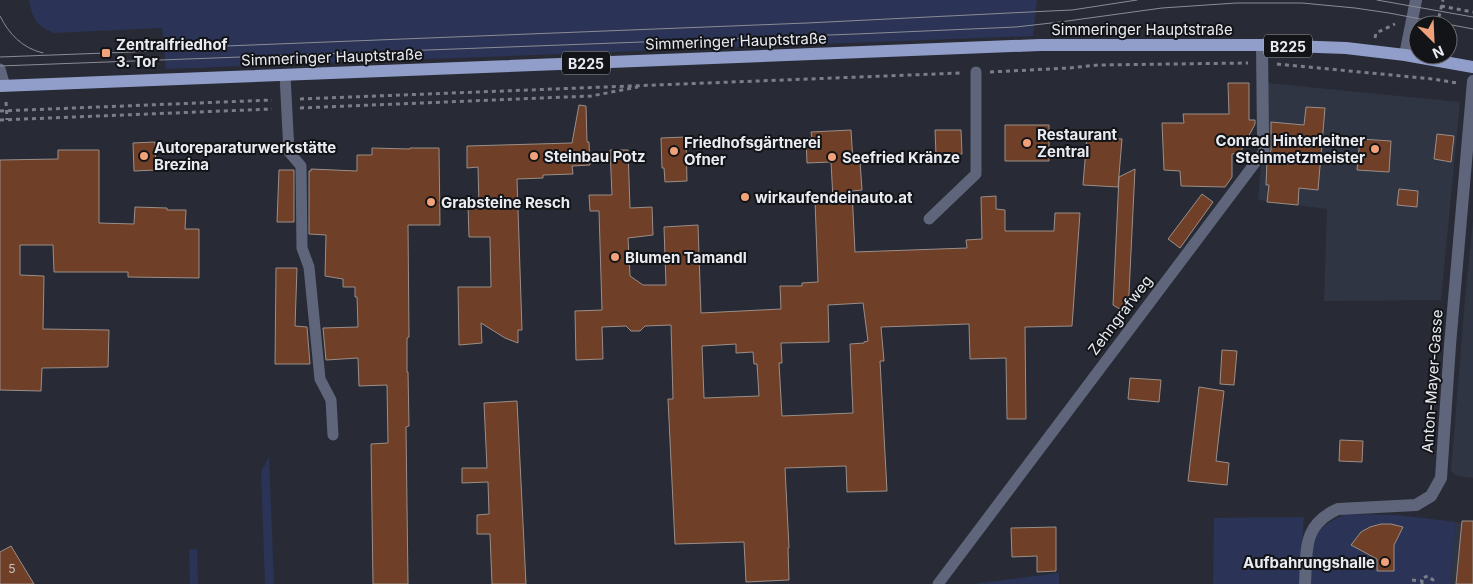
<svg xmlns="http://www.w3.org/2000/svg" width="1473" height="584" viewBox="0 0 1473 584" font-family="Inter,sans-serif">
	<style>
		.built { fill: #303544 }
		.green { fill: #2b3456 }
		.building { fill: #6f3f27; stroke: #9b8e88; fill-rule: evenodd }
		.lines { fill: none; stroke-linecap: round; stroke-linejoin: round }
		.path { stroke: #7b7e87; stroke-width: 3; stroke-dasharray: 4 4; stroke-linecap: butt }
		.lane { stroke: #5f667b; stroke-width: 11 }
		.street { stroke: #5f667b; stroke-width: 12 }
		.primary { stroke: #919eca; stroke-width: 12 }
		.tram { stroke: #8a8c95; stroke-width: 1 }
		.poi-dot { fill: #f1a27b; stroke: #131418; stroke-width: 2 }
		.labels { text-anchor: middle; dominant-baseline: central; stroke-width: 4; stroke-linejoin: round; paint-order: stroke }
		.number-label { font-size: 12px; fill: #cac0bf }
		.shield { fill: #131418; stroke: #a9aab1; stroke-width: 1 }
		.shield-label { font-size: 14px; font-weight: bold; fill: #e9ebf2 }
		.street-label { font-size: 15px; fill: #e9ebf2; stroke: #131418 }
		.poi-label { font-size: 15px; font-weight: bold; fill: #e9ebf2; stroke: #131418; text-anchor: start }
	</style>
	<rect width="100%" height="100%" fill="#282b35"/>
	<path class="built" d="M1268 83 1460 102 1441 300 1324 301 1327 209 1258 200Z
		M1473 221V478L1457 476 1451 471 1465 299Z
		M1456 522 1473 525V584H1451Z"/>
	<path class="green" d="M29 0H1037L1033 36 166 69 162 28 54 33C35 25 33 19 29 0Z
		M269 457 274 584H265L261 472Z
		M1346 514 1397 515 1456 522 1451 584H1311C1313 545 1305 531 1346 514Z
		M1304 517 1299 584H1213L1214 518Z
		M197 549 198 584H190L189 550Z
		M1059 573V584H973Z"/>
	<path class="building" d="M1228 83H1249V120H1255V124L1240 153 1232 154V177L1225 187 1181 186 1180 171 1164 170 1162 123H1184L1183 114H1229Z
		M579 105 586 106 587 142H589L590 165 572 166 573 174 543 175V178L517 179 522 330H518V343L505 338 481 323 482 343 459 345 458 287H491L490 237H469L468 205H479L478 167 467 168V146L572 143Z
		M1306 107 1325 108 1318 190 1299 188 1298 205 1267 202 1269 185H1266L1267 160 1271 150V122L1304 125Z
		M1005 125H1049V161H1005Z
		M851 130 853 162 860 161 862 190 852 191 855 252 967 248 966 240 982 239 981 197 996 196V209L1005 210V231H1054L1055 213H1080L1072 326 1025 327 1026 419H1007L1006 358 970 359 969 324 881 327 884 361H880L887 491 847 492 846 466 785 468 789 548H788L789 580 746 582 744 542 675 544 668 399H673L671 325 645 326 640 331H631L626 326 602 327 603 359 576 360 575 311 602 310 599 211H590L589 195H612L610 150H628L630 208 652 207 653 235 628 238 630 276 643 285H666L664 227 698 225 701 313 781 309 780 286H802V283L818 282 815 200 833 199 831 162 807 163 806 138H812L811 132ZM863 303 868 341 864 342V343L850 344 853 413 782 416 779 363H782L781 343 829 342 828 305ZM736 344V353L753 352 754 364H757L759 396 704 398 702 346Z
		M935 130H961L962 154 936 155Z
		M1437 134 1454 136 1451 162 1434 159Z
		M1087 136 1122 139 1118 187 1083 185Z
		M686 137 687 181 665 182 664 168H662L661 138Z
		M1360 139 1391 141 1389 172 1357 170Z
		M155 142 156 170 134 171 133 143Z
		M372 148 410 149V148H439L440 225H408L409 337 407 338V372H408L409 426 406 427 408 584H373L371 444 388 443 387 385 359 386 358 358 326 360 323 328 358 327 357 297H355V287H343V279L325 276 326 235 309 234V171H311V169L357 171V155H372Z
		M58 150H99V223L134 224 135 207 167 208V210H186L185 229H199V278L128 277V272H54L53 245H20V275L44 276 43 329 109 330 108 367 42 368 41 391 0 390V160L58 159Z
		M1135 169 1128 314 1113 305 1119 177Z
		M279 170H294V222H277Z
		M1399 189 1418 191 1417 207 1397 205Z
		M1202 194 1213 202 1180 248 1168 239Z
		M276 268H297L295 326 307 327 310 364H275Z
		M1222 350 1237 351 1234 385 1220 384Z
		M1130 378 1161 380 1159 402 1128 399Z
		M1199 387 1224 391 1216 461 1229 463 1227 485 1188 481Z
		M517 401 526 584H492L490 534H477V515L489 514 488 482 462 483V468H487L484 403Z
		M1340 440 1363 441 1362 462 1339 461Z
		M1462 521H1473V584H1456Z
		M1381 524H1391L1403 527 1394 545V571H1377V559L1351 545 1361 532 1370 527Z
		M1056 527V571L1037 572V556L1012 557 1011 528Z
		M11 546 34 584H0V552Z"/>
	<g class="lines">
		<path class="path" d="M1441 6 1473 12
			M1437 25 1443 0
			M1375 38 1376 33 1395 24
			M1277 64 1433 79 1457 83
			M990 72 1069 68 1098 65 1248 63
			M300 99 961 73
			M6 102 7 120
			M300 108 591 96 638 87
			M0 111 272 100
			M0 120 272 109
			M1340 564 1346 569
			M1412 580 1422 581
			M1422 584V578L1428 576 1433 580 1432 584"/>
		<path class="lane" d="M0 69 5 86
			M285 75 289 152 301 166 302 248 309 267 320 379 331 400 333 435
			M929 219 976 174V72
			M938 584 1264 151 1263 137"/>
		<path class="street" d="M1262 45 1263 137
			M1405 55 1416 0
			M1305 584C1307 550 1302 525 1338 509L1416 505 1431 496 1441 478 1450 345 1473 81"/>
		<path class="primary" d="M0 86 1040 45H1262L1346 48 1405 55 1473 67"/>
		<path class="tram" d="M1377 0 1473 17
			M0 16C9 34 22 48 43 53
			M0 57 132 52 201 47 807 23 1050 11 1072 10 1137 0
			M0 66 856 34 1016 27 1060 22 1162 8 1236 3H1302L1355 8 1389 13 1473 29"/>
	</g>
	<g class="poi-dot">
		<rect x="101" y="48" width="10" height="10" rx="2.5"/>
		<circle cx="1027" cy="143" r="5"/>
		<circle cx="1375" cy="149" r="5"/>
		<circle cx="674" cy="151" r="5"/>
		<circle cx="144" cy="156" r="5"/>
		<circle cx="534" cy="156" r="5"/>
		<circle cx="832" cy="157" r="5"/>
		<circle cx="745" cy="197" r="5"/>
		<circle cx="431" cy="202" r="5"/>
		<circle cx="615" cy="257" r="5"/>
		<circle cx="1385" cy="562" r="5"/>
	</g>
	<g class="labels">
		<g class="number-label">
			<text x="12" y="568">5</text>
		</g>
		<g class="shield">
			<rect x="1264" y="34.5" width="48" height="23" rx="4"/>
			<rect x="562" y="51.5" width="48" height="23" rx="4"/>
		</g>
		<g class="shield-label">
			<text x="1288" y="46">B225</text>
			<text x="586" y="63">B225</text>
		</g>
		<g class="street-label">
			<text x="1142" y="29">Simmeringer Hauptstraße</text>
			<text transform="translate(736 41) rotate(-2)">Simmeringer Hauptstraße</text>
			<text transform="translate(332 57) rotate(-2)">Simmeringer Hauptstraße</text>
			<text transform="translate(1120 315) rotate(-53)">Zehngrafweg</text>
			<text transform="translate(1432 381) rotate(-86)">Anton-Mayer-Gasse</text>
		</g>
		<g class="poi-label">
			<text x="116" y="44">Zentralfriedhof<tspan x="116" dy="17">3. Tor</tspan></text>
			<text x="1037" y="134">Restaurant<tspan x="1037" dy="17">Zentral</tspan></text>
			<text x="1365" y="140" text-anchor="end">Conrad Hinterleitner<tspan x="1365" dy="17">Steinmetzmeister</tspan></text>
			<text x="684" y="142">Friedhofsgärtnerei<tspan x="684" dy="17">Ofner</tspan></text>
			<text x="154" y="147">Autoreparaturwerkstätte<tspan x="154" dy="17">Brezina</tspan></text>
			<text x="544" y="156">Steinbau Potz</text>
			<text x="842" y="157">Seefried Kränze</text>
			<text x="755" y="197">wirkaufendeinauto.at</text>
			<text x="441" y="202">Grabsteine Resch</text>
			<text x="625" y="257">Blumen Tamandl</text>
			<text x="1375" y="562" text-anchor="end">Aufbahrungshalle</text>
		</g>
	</g>
	<g transform="translate(1433 40) rotate(156)"><circle r="24" fill="#131418" stroke="#696a6f"/>
	<path d="M0-4L9 19L0 12L-9 19Z" fill="#f1a27b"/>
	<text y="-8" font-size="14" font-weight="bold" text-anchor="middle" fill="#e9ebf2">N</text>
	</g>
</svg>
